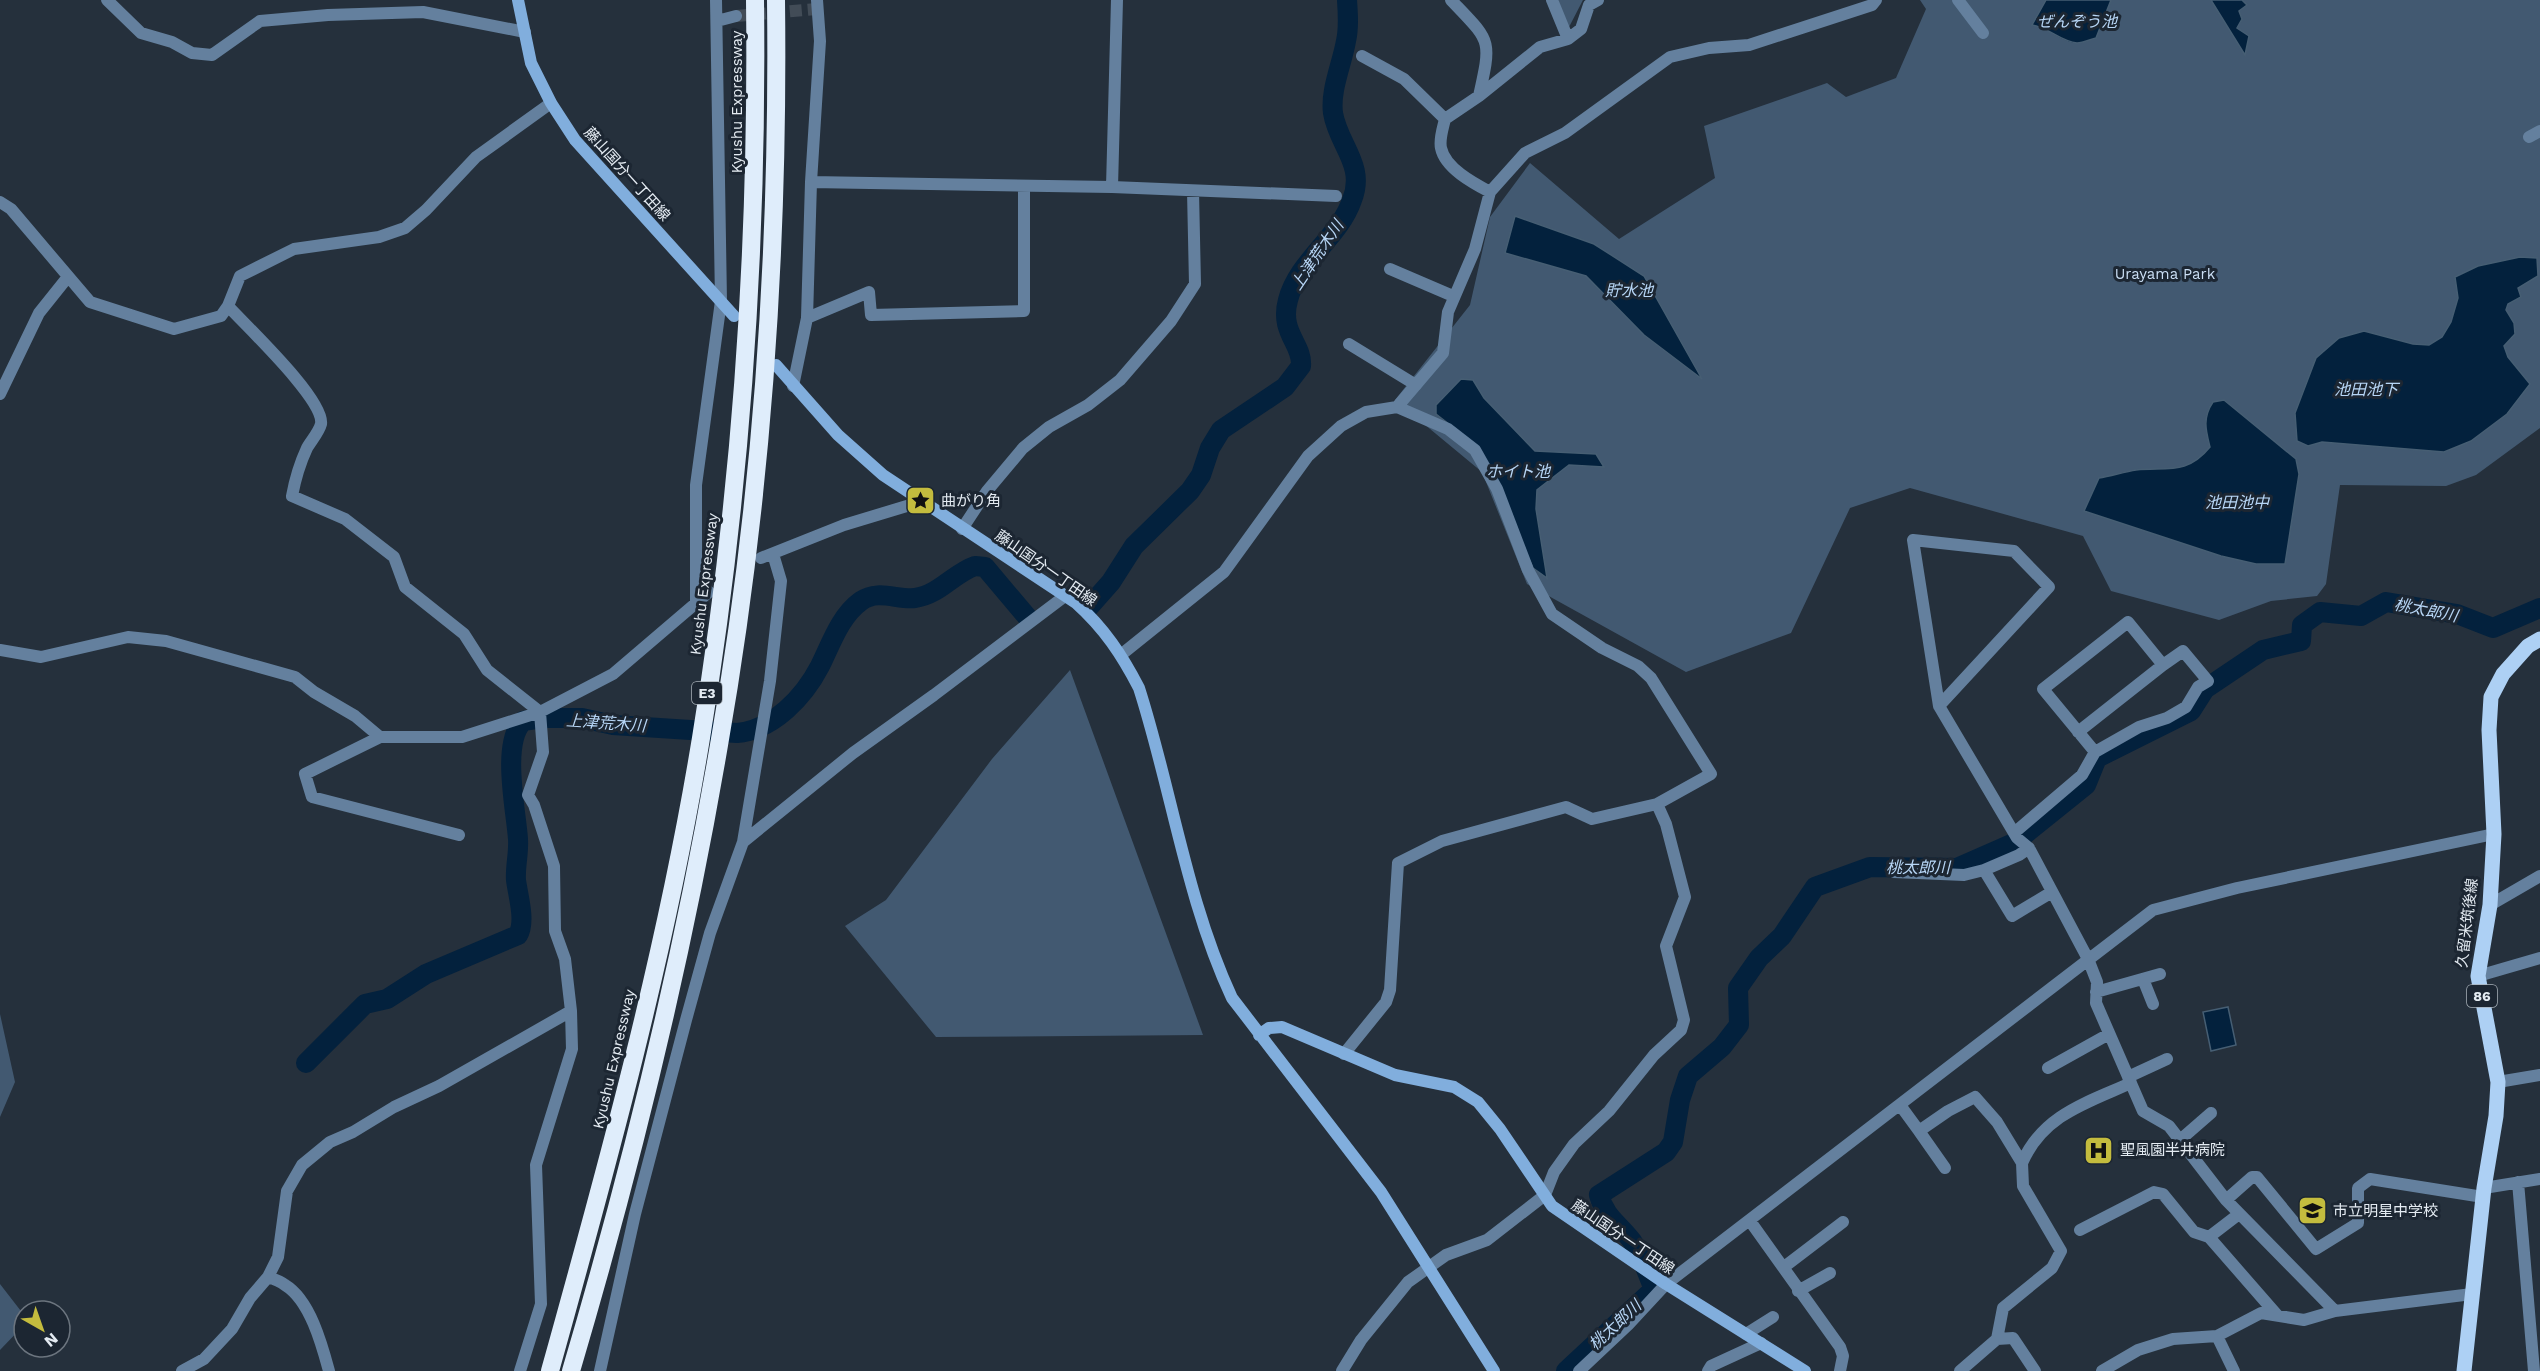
<svg xmlns="http://www.w3.org/2000/svg" width="2540" height="1371" viewBox="0 0 2540 1371" font-family="'Work Sans','Noto Sans JP',sans-serif">
	<style>
		.green { fill: #425971 }
		.water { fill: #03213d; stroke: #465e73; stroke-width: 1.5 }
		.lines { fill: none; stroke-linecap: round; stroke-linejoin: round }
		.river { stroke: #03213d; stroke-width: 20 }
		.street-tunnel { stroke: #424c57; stroke-width: 12; stroke-dasharray: 12 6; stroke-linecap: butt }
		.street { stroke: #64809e; stroke-width: 12 }
		.secondary { stroke: #81aedd; stroke-width: 12 }
		.primary { stroke: #add0f4; stroke-width: 15 }
		.highway { stroke: #dfedfb; stroke-width: 18 }
		.labels { text-anchor: middle; dominant-baseline: central; stroke-width: 6; stroke-linejoin: round; paint-order: stroke }
		.shield { fill: #1c2632; stroke: #a8b0b8; stroke-width: 1.5 }
		.shield-label { font-size: 14px; font-weight: bold; fill: #e4ebf2 }
		.street-label { font-size: 15px; fill: #e4ebf2; stroke: #1c2632 }
		.park-label { font-size: 15px; fill: #cbdff5; stroke: #1c2632 }
		.poi-label { font-size: 15px; fill: #e4ebf2; stroke: #1c2632; text-anchor: start }
		.water-label { font-size: 16px; font-style: italic; fill: #b7d6f6; stroke: #1c2632 }
	</style>
	<rect width="100%" height="100%" fill="#25303c"/>
	<path class="green" d="M1558 0H1583L1568 29Z
		M1920 0H2540V428L2476 475 2446 486 2340 485 2326 584 2317 596 2271 601 2219 620 2111 591 2083 536 1910 488 1850 508 1791 633 1686 672 1527 584 1482 472 1395 400 1470 305 1490 217 1530 163 1619 239 1715 178 1704 126 1827 83 1846 97 1896 78 1926 9Z
		M1070 670 1203 1035 936 1037 845 926 886 900 992 759Z
		M0 1014 15 1082 0 1117Z
		M0 1284 24 1315V1325L0 1350Z"/>
	<path class="water" d="M2046 0H2111L2096 38C2091 39 2083 43 2077 43 2061 42 2048 27 2032 25Z
		M2211 0H2242L2247 5 2239 11 2242 19 2237 28 2249 36 2245 55Z
		M1515 216 1594 244 1644 276 1702 379 1644 335 1586 276 1505 253Z
		M2520 257 2537 258 2538 276 2518 288 2521 297 2508 304 2506 310 2514 323 2515 334 2504 346 2508 357 2530 384 2507 414 2471 441 2444 452 2322 442 2308 446 2297 441 2295 413 2316 358 2339 338 2364 331 2413 344 2429 345 2442 337 2451 322 2458 298 2455 277 2478 266Z
		M1461 379 1473 380 1484 398 1535 451 1596 454 1604 467 1569 465 1537 490 1536 509 1547 578 1533 568 1477 446 1436 414V405Z
		M2224 400 2296 459 2299 474 2285 564H2256L2221 556 2084 511 2099 478C2111 476 2124 472 2136 470 2168 467 2187 475 2210 447 2206 431 2202 418 2213 402Z
		M2228 1007 2236 1045 2211 1051 2203 1012Z"/>
	<g class="lines">
		<path class="river" d="M1088 608 1111 582 1134 546 1190 491 1201 475 1210 448 1221 430 1285 387 1301 366C1303 344 1279 333 1288 300 1298 261 1339 238 1352 200 1366 165 1338 145 1333 113 1330 90 1342 64 1346 41 1349 28 1348 14 1347 0
			M306 1063 365 1004 387 999 426 974 518 935C526 921 518 896 516 880 515 867 519 853 518 839 516 810 501 743 523 721L543 718H582L613 725 737 733C773 730 804 697 820 666 831 644 840 616 861 601 878 589 897 600 915 598 939 595 954 573 975 566L985 567 1028 618
			M1566 1371 1654 1289C1647 1273 1642 1256 1632 1241 1619 1224 1605 1217 1599 1195L1666 1152 1673 1142 1680 1100 1688 1076 1722 1047 1739 1025 1738 988 1759 958 1782 936 1815 887 1870 867 1957 868 2014 843 2086 785 2097 758 2191 711 2205 689 2263 650 2301 641 2302 625 2320 612 2361 616 2386 602 2457 614 2493 628 2540 608"/>
		<path class="street-tunnel" d="M736 16 817 9"/>
		<path class="street" d="M107 0 141 33 172 42 192 53 212 55 260 21 328 15 423 12 525 32
			M1451 0C1491 42 1492 38 1479 96
			M1552 0 1568 39
			M1958 0 1983 33
			M717 21 736 16
			M1362 56 1404 79 1445 119
			M2529 137 2540 131
			M811 182 1112 187 1336 196
			M1112 187 1117 0
			M1490 192C1473 183 1445 168 1441 148 1439 139 1443 128 1445 119L1479 96 1540 47 1568 39 1581 29 1589 5 1598 0
			M0 202 11 209 90 302 174 329 221 316 228 306 240 276 294 249 379 237 405 228 426 210 476 157 551 103
			M1390 269 1453 296
			M228 306C246 326 325 400 321 424 319 432 311 441 307 448 300 463 295 480 292 496L345 519 394 557 405 587 464 634 487 670 540 712 543 752 528 795 534 805 554 866 555 931 565 959 571 1011 572 1049 536 1165 541 1304 520 1371
			M807 318 869 292 871 315 1024 311V187
			M1349 344 1416 385
			M793 386 807 318 811 182 820 41 817 0
			M0 394 39 313 67 278
			M1397 407 1443 353 1448 312 1475 249 1490 192 1525 153 1565 133 1670 57 1709 48 1749 45 1872 5 1876 0
			M962 529 987 491 1023 448 1049 427 1088 405 1120 380 1171 321 1195 284 1193 191
			M1913 540 2014 551 2049 587 1939 706Z
			M761 558 844 525 920 502
			M696 604V485L721 301 716 0
			M0 650 41 657 128 637 166 641 295 677 314 692 355 716 380 737
			M1122 654 1224 572 1308 456 1341 426 1366 412 1397 407 1448 429 1475 450 1497 489 1528 570 1552 614 1602 648 1638 666 1651 678 1711 774 1657 804
			M1939 706 2017 838 2029 848 2088 959 2097 982 2096 1003 2143 1111 2169 1126 2226 1200 2335 1311
			M2095 752 2139 727 2167 718 2186 707 2198 687 2208 681 2183 651 2163 665
			M2014 833 2082 775 2095 752 2043 689 2128 622 2163 665 2078 732
			M459 835 312 797 305 774 380 737H462L540 712 613 674 709 592
			M743 842 853 753 934 695 1065 596
			M2029 848 2019 855 1984 870 2012 916 2052 892
			M1894 872 1964 875 1984 870
			M2490 905 2540 876
			M2478 976 2540 958
			M2143 979 2153 1004
			M2096 992 2160 974
			M2048 1068 2109 1034
			M2128 1077 2167 1059
			M2498 1082 2540 1075
			M1900 1105 1919 1131 1948 1111 1975 1097 1997 1122 2022 1163 2023 1186 2061 1251 2052 1268 2003 1308 1997 1339
			M1919 1131 1945 1168
			M2180 1140 2211 1113
			M2022 1163C2043 1115 2086 1103 2131 1083
			M2518 1182 2534 1371
			M2484 1188 2540 1179
			M2226 1200 2252 1177H2257L2316 1249 2358 1223V1188L2370 1179 2483 1197
			M2239 1214 2209 1237 2277 1315
			M1750 1221 1840 1347 1843 1356 1840 1371
			M2080 1230 2154 1192 2163 1194 2194 1232 2209 1237
			M1784 1267 1843 1222
			M268 1277C274 1279 280 1281 285 1285 310 1300 322 1345 329 1371
			M1798 1291 1830 1273
			M1746 1334 1773 1317
			M2217 1336 2234 1371
			M182 1371 204 1359 232 1329 250 1298 268 1277 278 1257 287 1191 302 1165 330 1142 353 1132 394 1107 439 1086 571 1011
			M600 1371 635 1214 686 1020 710 933 743 842 770 681 781 581 773 554
			M1342 1371 1361 1340 1408 1282 1446 1255 1487 1240 1545 1195 1554 1172 1574 1144 1609 1111 1654 1055 1681 1030 1684 1020 1666 946 1685 897 1666 824 1657 804 1592 819 1566 807 1442 841 1398 863 1390 990 1386 1002 1344 1054
			M1579 1371 1628 1325 1666 1284 2153 910 2237 888 2494 834
			M1708 1371 1711 1366 1761 1343
			M1960 1371 1997 1339 2013 1338 2035 1371
			M2102 1371 2138 1350 2173 1339 2217 1336 2261 1313 2304 1320 2335 1311 2472 1294"/>
		<path class="secondary" d="M518 0 531 63 551 103 575 140 734 316
			M776 365 838 435 883 475 1076 603C1104 628 1122 655 1139 688 1172 791 1186 899 1232 998L1381 1192 1494 1371
			M1259 1035 1269 1028 1282 1027 1395 1075 1454 1087 1478 1102 1500 1129 1552 1206 1666 1284 1805 1371"/>
		<path class="primary" d="M2464 1371 2484 1188 2496 1116 2498 1082 2478 976 2490 905 2494 834 2489 730 2491 697 2503 674 2528 646 2540 639"/>
		<path class="highway" d="M550 1371C608 1163 666 952 701 738 741 494 758 247 755 0
			M571 1371C632 1165 683 957 719 745 762 500 779 249 776 0"/>
	</g>
	<defs>
		<symbol id="sight-square" viewBox="-11 -11 22 22"><rect x="-9" y="-9" width="18" height="18" rx="4" fill="#c4bc3e" stroke="#1c2632"/><path d="M0-6L1.8-2.2L6-1.7L2.9 1.2L3.7 5.4L0 3.3L-3.7 5.4L-2.9 1.2L-6-1.7L-1.8-2.2Z" fill="#111"/></symbol>
		<symbol id="hospital-square" viewBox="-11 -11 22 22"><rect x="-9" y="-9" width="18" height="18" rx="4" fill="#c4bc3e" stroke="#1c2632"/><path d="M-5-5h3v3.5h4V-5h3V5h-3V1.5h-4V5h-3Z" fill="#111"/></symbol>
		<symbol id="school-square" viewBox="-11 -11 22 22"><rect x="-9" y="-9" width="18" height="18" rx="4" fill="#c4bc3e" stroke="#1c2632"/><path d="M0-5L7-2L0 1L-7-2ZM-4 1L0 2.5L4 1V4Q0 6-4 4Z" fill="#111"/></symbol>
	</defs>
	<g fill-rule="evenodd">
		<use href="#sight-square" x="904" y="484" width="33" height="33"/>
		<use href="#hospital-square" x="2082" y="1134" width="33" height="33"/>
		<use href="#school-square" x="2296" y="1194" width="33" height="33"/>
	</g>
	<g class="labels">
		<g class="shield">
			<rect x="692" y="682" width="30" height="22" rx="4.5"/>
			<rect x="2467" y="985" width="30" height="22" rx="4.5"/>
		</g>
		<g class="shield-label">
			<text x="707" y="693">E3</text>
			<text x="2482" y="996">86</text>
		</g>
		<g class="street-label">
			<text transform="translate(737 102) rotate(-90)">Kyushu Expressway</text>
			<text transform="translate(627 174) rotate(48)">藤山国分一丁田線</text>
			<text transform="translate(1046 568) rotate(35)">藤山国分一丁田線</text>
			<text transform="translate(704 584) rotate(-83)">Kyushu Expressway</text>
			<text transform="translate(2467 923) rotate(-83)">久留米筑後線</text>
			<text transform="translate(614 1059) rotate(-77)">Kyushu Expressway</text>
			<text transform="translate(1623 1237) rotate(34)">藤山国分一丁田線</text>
		</g>
		<g class="park-label">
			<text x="2165" y="274">Urayama Park</text>
		</g>
		<g class="poi-label">
			<text x="941" y="501">曲がり角</text>
			<text x="2120" y="1150">聖風園半井病院</text>
			<text x="2333" y="1211">市立明星中学校</text>
		</g>
		<g class="water-label">
			<text x="2077" y="21">ぜんぞう池</text>
			<text transform="translate(1317 255) rotate(-56)">上津荒木川</text>
			<text x="1629" y="290">貯水池</text>
			<text x="2366" y="389">池田池下</text>
			<text x="1518" y="471">ホイト池</text>
			<text x="2237" y="502">池田池中</text>
			<text transform="translate(2426 610) rotate(11)">桃太郎川</text>
			<text transform="translate(606 723) rotate(4)">上津荒木川</text>
			<text x="1918" y="867">桃太郎川</text>
			<text transform="translate(1615 1325) rotate(-43)">桃太郎川</text>
		</g>
	</g>
	<g transform="translate(42 1329) rotate(140)"><circle r="28" fill="#1c2632" stroke="#6c757f" stroke-width="1.5"/>
	<path d="M0-4.5L10 22L0 15L-10 22Z" fill="#c4bc3e"/>
	<text y="-9" font-size="16" font-weight="bold" text-anchor="middle" fill="#e4ebf2">N</text>
	</g>
</svg>
